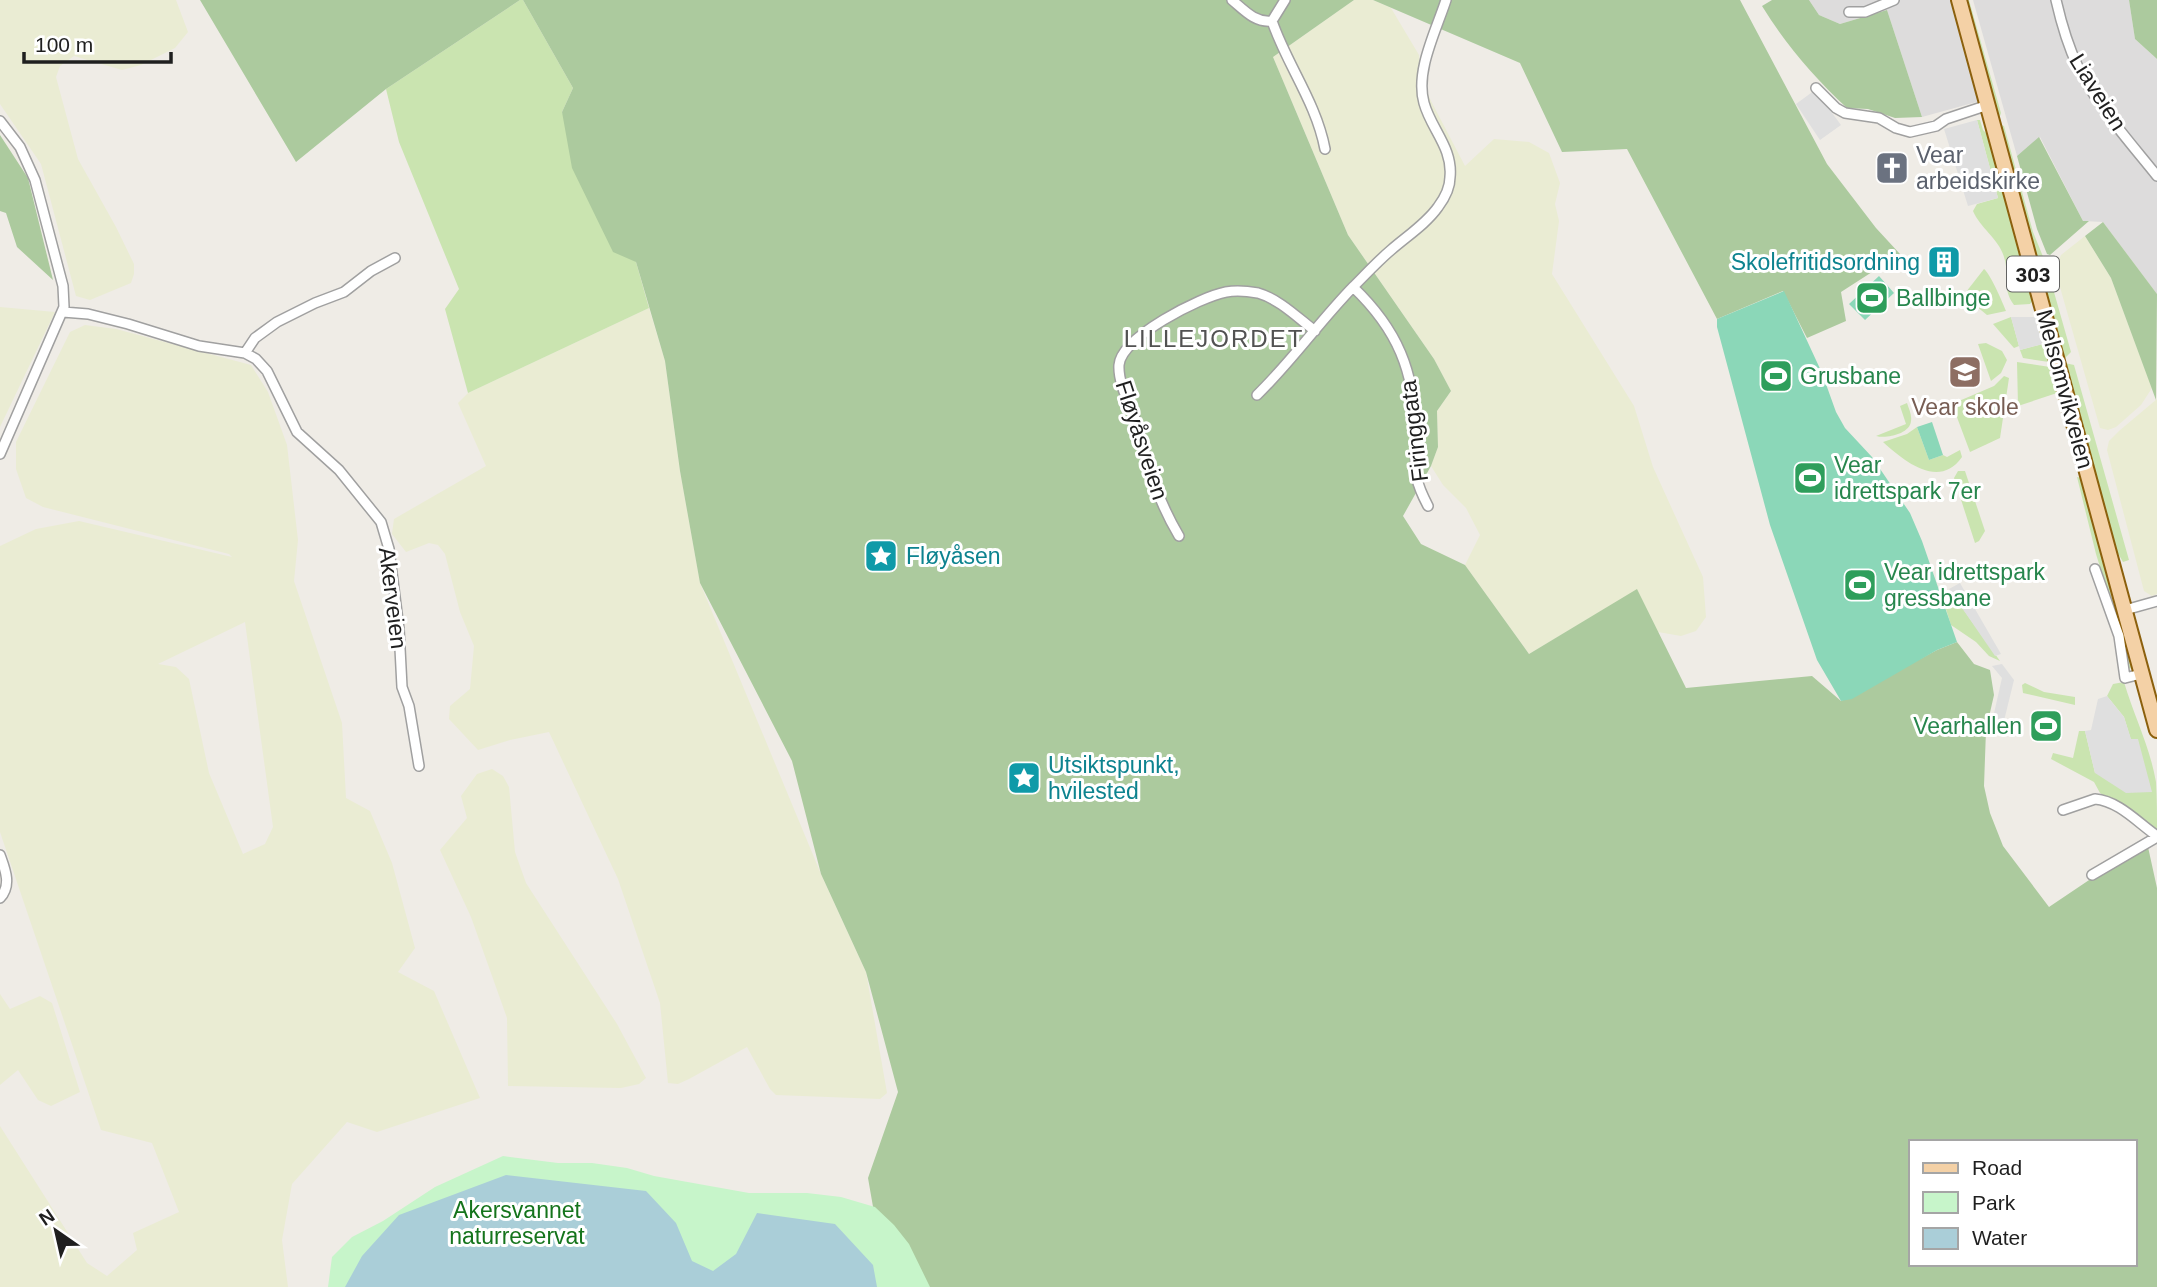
<svg xmlns="http://www.w3.org/2000/svg" width="2157" height="1287" viewBox="0 0 2157 1287" font-family="Arial,sans-serif">
	<style>
		.residential { fill: #dddcdc }
		.farmland { fill: #eaecd3; fill-rule: evenodd }
		.grass { fill: #cae4b0 }
		.forest { fill: #acca9e; fill-rule: evenodd }
		.park { fill: #c7f5ca }
		.pitch { fill: #8bd7b8 }
		.parking { fill: #dfdfdf }
		.water { fill: #aaced8 }
		.lines { fill: none; stroke-linecap: round; stroke-linejoin: round }
		.street-casing { stroke: #a0a0a0; stroke-width: 12 }
		.primary-casing { stroke: #8c600d; stroke-width: 18 }
		.street { stroke: #fff; stroke-width: 9 }
		.primary { stroke: #f4d1a6; stroke-width: 14 }
		.labels { text-anchor: middle; dominant-baseline: central; stroke-width: 6; stroke-linejoin: round; paint-order: stroke }
		.shield { fill: #fff; stroke: #626262; stroke-width: 2 }
		.shield-label { font-size: 21px; font-weight: bold; fill: #1f1f1f }
		.street-label { font-size: 23px; fill: #1f1f1f; stroke: #fff }
		.worship-label { font-size: 23px; fill: #5b616d; stroke: #fff; text-anchor: start }
		.culture-label { font-size: 23px; fill: #0d838f; stroke: #fff; text-anchor: start }
		.leisure-label { font-size: 23px; fill: #27864d; stroke: #fff; text-anchor: start }
		.education-label { font-size: 23px; fill: #785e54; stroke: #fff }
		.park-label { font-size: 23px; fill: #15741c; stroke: #fff }
		.neighbourhood-label { font-size: 24px; letter-spacing: 2px; fill: #525252; stroke: #fff }
	</style>
	<rect width="100%" height="100%" fill="#efece6"/>
	<path class="residential" d="M1809 0H1952L1980 101 1922 117 1887 10 1840 24 1819 15Z
		M1973 0H2129L2135 39 2157 59V294L2103 222 2083 221 2040 137 2017 156Z"/>
	<path class="farmland" d="M0 0H176L188 32 175 48 141 65 122 70 74 56 60 66 56 77 78 159 116 227 134 264V274L131 283 90 300 76 296 41 164 0 104Z
		M1354 0H1373L1391 8 1419 55 1421 77 1431 101 1465 166 1494 139 1529 142 1549 153 1560 183 1555 204 1559 221 1552 274 1634 406 1653 467 1703 577 1706 617 1696 631 1681 636 1658 632 1637 590 1529 654 1465 565 1480 535 1466 508 1443 485 1431 466 1438 447 1437 411 1451 391 1434 359 1348 235 1273 57Z
		M2085 236 2111 278 2152 388 2141 405 2116 427 2108 430 2100 428 2056 273V266L2061 255Z
		M0 307 55 312 0 427Z
		M649 308 665 361 680 471 700 583 821 874 866 972 887 1093 880 1099 776 1095 770 1089 747 1047 689 1079 678 1084 668 1083 660 1003 618 879 549 732 510 740 478 750 449 719 450 706 470 689 474 646 460 612 445 554 438 545 429 543 406 552 392 534 394 519 486 466 458 403 468 393Z
		M85 325 116 329 251 365 268 392 287 445 298 540 294 581 342 723 346 798 370 811 392 863 415 948 398 972 434 991 480 1098 377 1132 347 1122 292 1184 282 1240 288 1287H0V1126L87 1263 107 1276 137 1250 133 1233 179 1212 152 1143 101 1130 0 832V546L36 529 79 521 232 557 229 554 43 507 26 498 16 469V442L70 332ZM245 622 273 827 265 844 243 854 209 773 189 679 176 667 158 664Z
		M2157 399V594L2152 596 2144 591 2107 450 2109 441 2119 431Z
		M492 769 503 776 509 787 515 852 526 883 617 1024 646 1078 639 1084 621 1088 508 1086 507 1018 471 917 440 850 467 818 461 796 477 774Z
		M0 994 10 1009 40 996 52 1003 80 1092 51 1106 38 1100 18 1070 0 1085Z"/>
	<path class="grass" d="M520 0H523L573 88 562 112 636 262 649 308 468 393 445 309 459 289 399 142 386 89Z
		M1965 0H1969L2001 113 2000 116H1997Z
		M1977 120H1980L1983 130 1990 137 2035 298 2030 304 2014 305C2001 288 2010 274 2004 257 1999 239 1980 228 1973 211L1977 204 1998 198Z
		M1998 124 2004 126 2033 232 2046 264 2071 352 2064 359 2065 363 2074 365 2129 560 2123 562 2112 543Z
		M1984 269C1990 273 2003 303 2006 311L1987 315 1965 297 1966 292Z
		M2011 317 2019 346 2014 348 1993 324Z
		M2035 317H2038L2060 392 2018 406 2017 362 2050 367 2049 362 2023 358 2020 350 2043 344Z
		M1986 343 2002 351 2007 360 2001 373 1991 381 1978 344Z
		M2004 376 2009 378 2000 438 1970 452 1952 404 1994 386Z
		M1907 403C1909 409 1912 415 1911 421 1910 434 1886 439 1876 436L1906 424 1900 406Z
		M1917 427 1929 460 1943 455 1947 457 1960 450 1962 457C1939 490 1904 461 1883 442L1907 434Z
		M1958 471H1965L1985 531 1979 541 1975 543 1954 478Z
		M2077 477 2082 478 2133 664 2130 669 2127 667 2122 639 2096 554Z
		M1958 602 2000 661 1989 656 1976 642 1951 625 1945 606Z
		M2124 682C2134 716 2150 747 2156 782 2157 798 2157 816 2157 832L2100 793 2094 782 2051 759 2053 753 2073 758 2079 731H2085L2095 773 2131 740 2124 717 2107 696 2113 684Z
		M2025 683 2044 692 2075 697V705L2023 693 2022 685Z"/>
	<path class="forest" d="M200 0H520L386 89 296 162Z
		M523 0H1354L1273 57 1348 235 1434 359 1451 391 1437 411 1438 447 1431 466 1403 516 1421 544 1465 565 1529 654 1637 589 1686 688 1812 676 1841 701 1937 650 1957 642 1974 664 1990 670 1994 695 1986 730 1984 786 1990 813 2003 846 2049 907 2104 870 2148 847 2157 888V1287H887L868 1178 898 1092 866 972 821 874 792 761 700 583 680 471 665 361 636 262 613 252 572 168 562 112 573 88ZM1910 1142H2134V1264H1910Z
		M1373 0H1740L1827 164 1876 228 1900 254 1841 292 1846 321 1807 338 1783 291 1717 319 1627 149 1562 152 1520 63Z
		M1772 0H1809L1819 15 1840 24 1887 10 1922 117 1895 118 1868 109 1847 108C1814 77 1786 45 1762 6Z
		M2129 0H2157V59L2135 39Z
		M0 135 28 178 53 280 17 247 6 213 0 211Z
		M2039 137 2083 221H2089L2050 255 2047 254 2037 229 2017 156Z
		M2103 222 2157 294 2156 400 2111 278 2085 236Z"/>
	<path class="park" d="M503 1156 558 1163H592L627 1168 654 1176 749 1193H807L841 1197 875 1207 894 1225 909 1244 930 1287H328L332 1257 352 1237 383 1221 435 1187Z"/>
	<path class="pitch" d="M1879 276 1894 293 1865 320 1849 304Z
		M1784 291 1822 373 1836 412 1845 428 1872 457 1910 513 1922 541 1957 642 1937 650 1852 699 1841 701 1817 660 1770 525 1717 327V319Z
		M1932 422 1943 455 1929 460 1917 427Z"/>
	<path class="parking" d="M1815 90 1841 125 1820 140 1796 104Z
		M1977 120 1998 198 1968 206 1944 129Z
		M2011 317H2035L2043 344 2020 350Z
		M1960 583 2001 654 1995 656 1993 653 1949 589Z
		M2002 664 2014 680 2001 733 1990 731 2002 678 1992 666Z
		M2107 696 2124 717 2131 739H2138L2152 792 2126 793 2095 773 2085 731 2091 730 2098 699Z"/>
	<path class="water" d="M506 1175 646 1191 676 1223 692 1261 713 1271 736 1254 757 1213 835 1224 873 1265 877 1287H345L362 1256 399 1215Z"/>
	<g class="lines">
		<defs>
			<path id="street" d="M1232 0C1244 10 1255 23 1272 21
				M2056 0C2061 22 2068 46 2078 67 2098 107 2129 141 2157 176
				M1849 12H1865L1894 0
				M1272 21C1287 65 1316 102 1325 149
				M1272 21 1285 0
				M1816 88 1836 108 1845 113 1879 118 1896 128 1910 132 1936 126 1946 119 1988 105
				M0 121 20 147 35 180 63 286 64 307 0 454
				M1353 287C1398 330 1414 371 1416 432 1417 468 1410 472 1428 506
				M63 312 88 314 128 324 199 346 245 353 256 359 267 371 297 432 339 470 381 522 389 549 399 629 402 687 409 706 419 766
				M245 353 255 338 277 322 315 303 344 292 371 271 395 258
				M1257 395C1292 361 1319 322 1353 287 1365 275 1378 261 1391 250 1407 236 1426 224 1438 207 1444 199 1450 187 1450 177 1453 148 1431 129 1424 103 1415 71 1436 31 1446 0
				M1179 536C1154 494 1148 461 1134 416 1128 401 1118 382 1119 365 1121 337 1200 297 1226 292 1236 290 1247 291 1258 293 1279 299 1298 318 1315 331
				M2095 569 2119 636 2125 678 2141 674
				M2125 610 2157 601
				M2063 810 2095 799C2119 801 2138 823 2157 836
				M0 855C5 869 12 885 0 898
				M2092 875 2157 837"/>
			<path id="primary" d="M1959 0 2157 730"/>
		</defs>
		<use href="#street" class="street-casing"/>
		<use href="#primary" class="primary-casing"/>
		<use href="#street" class="street"/>
		<use href="#primary" class="primary"/>
	</g>
	<defs>
		<symbol id="church-square" viewBox="-11 -11 22 22"><rect x="-9" y="-9" width="18" height="18" rx="4" fill="#6b7280" stroke="#fff"/><path d="M-1.2-6h2.4v3.5h3.3v2.4h-3.3V6h-2.4V-.1h-3.3v-2.4h3.3Z" fill="#fff"/></symbol>
		<symbol id="building-square" viewBox="-11 -11 22 22"><rect x="-9" y="-9" width="18" height="18" rx="4" fill="#0f9aa8" stroke="#fff"/><path d="M-4-6H4V6H1V3H-1V6H-4ZM-2.5-4.3h1.7v1.8h-1.7ZM.8-4.3h1.7v1.8H.8ZM-2.5-1h1.7V.8h-1.7ZM.8-1h1.7V.8H.8Z" fill="#fff"/></symbol>
		<symbol id="stadium-square" viewBox="-11 -11 22 22"><rect x="-9" y="-9" width="18" height="18" rx="4" fill="#2e9e5b" stroke="#fff"/><path d="M0-5a6.5 5 0 1 0 0 10a6.5 5 0 1 0 0-10ZM-3.5-1.8h7v3.6h-7Z" fill="#fff"/></symbol>
		<symbol id="school-square" viewBox="-11 -11 22 22"><rect x="-9" y="-9" width="18" height="18" rx="4" fill="#8d6e63" stroke="#fff"/><path d="M0-5L7-2L0 1L-7-2ZM-4 1L0 2.5L4 1V4Q0 6-4 4Z" fill="#fff"/></symbol>
		<symbol id="sight-square" viewBox="-11 -11 22 22"><rect x="-9" y="-9" width="18" height="18" rx="4" fill="#0f9aa8" stroke="#fff"/><path d="M0-6L1.8-2.2L6-1.7L2.9 1.2L3.7 5.4L0 3.3L-3.7 5.4L-2.9 1.2L-6-1.7L-1.8-2.2Z" fill="#fff"/></symbol>
	</defs>
	<g fill-rule="evenodd">
		<use href="#church-square" x="1873" y="149" width="38" height="38"/>
		<use href="#building-square" x="1925" y="243" width="38" height="38"/>
		<use href="#stadium-square" x="1853" y="279" width="38" height="38"/>
		<use href="#school-square" x="1946" y="353" width="38" height="38"/>
		<use href="#stadium-square" x="1757" y="357" width="38" height="38"/>
		<use href="#stadium-square" x="1791" y="459" width="38" height="38"/>
		<use href="#sight-square" x="862" y="537" width="38" height="38"/>
		<use href="#stadium-square" x="1841" y="566" width="38" height="38"/>
		<use href="#stadium-square" x="2027" y="707" width="38" height="38"/>
		<use href="#sight-square" x="1005" y="759" width="38" height="38"/>
	</g>
	<g class="labels">
		<rect class="shield" x="2007" y="256.5" width="52" height="35" rx="5"/>
		<g class="shield-label">
			<text x="2033" y="274">303</text>
		</g>
		<g class="street-label">
			<text transform="translate(2098 92) rotate(58)">Liaveien</text>
			<text transform="translate(2065 389) rotate(75)">Melsomvikveien</text>
			<text transform="translate(1414 431) rotate(-97)">Firinggata</text>
			<text transform="translate(1142 440) rotate(72)">Fløyåsveien</text>
			<text transform="translate(393 598) rotate(83)">Akerveien</text>
		</g>
		<g class="worship-label">
			<text x="1916" y="155">Vear<tspan x="1916" dy="26">arbeidskirke</tspan></text>
		</g>
		<g class="culture-label">
			<text x="1920" y="262" text-anchor="end">Skolefritidsordning</text>
			<text x="906" y="556">Fløyåsen</text>
			<text x="1048" y="765">Utsiktspunkt,<tspan x="1048" dy="26">hvilested</tspan></text>
		</g>
		<g class="leisure-label">
			<text x="1896" y="298">Ballbinge</text>
			<text x="1800" y="376">Grusbane</text>
			<text x="1834" y="465">Vear<tspan x="1834" dy="26">idrettspark 7er</tspan></text>
			<text x="1884" y="572">Vear idrettspark<tspan x="1884" dy="26">gressbane</tspan></text>
			<text x="2022" y="726" text-anchor="end">Vearhallen</text>
		</g>
		<g class="education-label">
			<text x="1965" y="407">Vear skole</text>
		</g>
		<g class="park-label">
			<text x="517" y="1210">Akersvannet<tspan x="517" dy="26">naturreservat</tspan></text>
		</g>
		<g class="neighbourhood-label">
			<text x="1214" y="338">LILLEJORDET</text>
		</g>
	</g>
	<rect x="1909" y="1140" width="228" height="126" fill="#ffffff" stroke="#a5a5a5" stroke-width="2"/>
	<rect x="1923" y="1163" width="35" height="10" fill="#f4d1a6" stroke="#a5a5a5" stroke-width="2"/>
	<text x="1972" y="1175" font-size="21" fill="#1f1f1f">Road</text>
	<rect x="1923" y="1192" width="35" height="21" fill="#c7f5ca" stroke="#a5a5a5" stroke-width="2"/>
	<text x="1972" y="1210" font-size="21" fill="#1f1f1f">Park</text>
	<rect x="1923" y="1228" width="35" height="21" fill="#aaced8" stroke="#a5a5a5" stroke-width="2"/>
	<text x="1972" y="1245" font-size="21" fill="#1f1f1f">Water</text>
	<g transform="translate(56 1231) rotate(326)" stroke="#ffffff" stroke-width="5" paint-order="stroke">
	<path d="M0-5L12 26L0 18L-12 26Z" fill="#1f1f1f"/>
	<text y="-10" font-size="19" font-weight="bold" text-anchor="middle" fill="#1f1f1f">N</text>
	</g>
	<path d="M24 52v10h147v-10" fill="none" stroke="#1f1f1f" stroke-width="3.5"/>
	<text x="35" y="52" font-size="21" fill="#1f1f1f" stroke="#ffffff" stroke-width="5" paint-order="stroke">100 m</text>
</svg>
